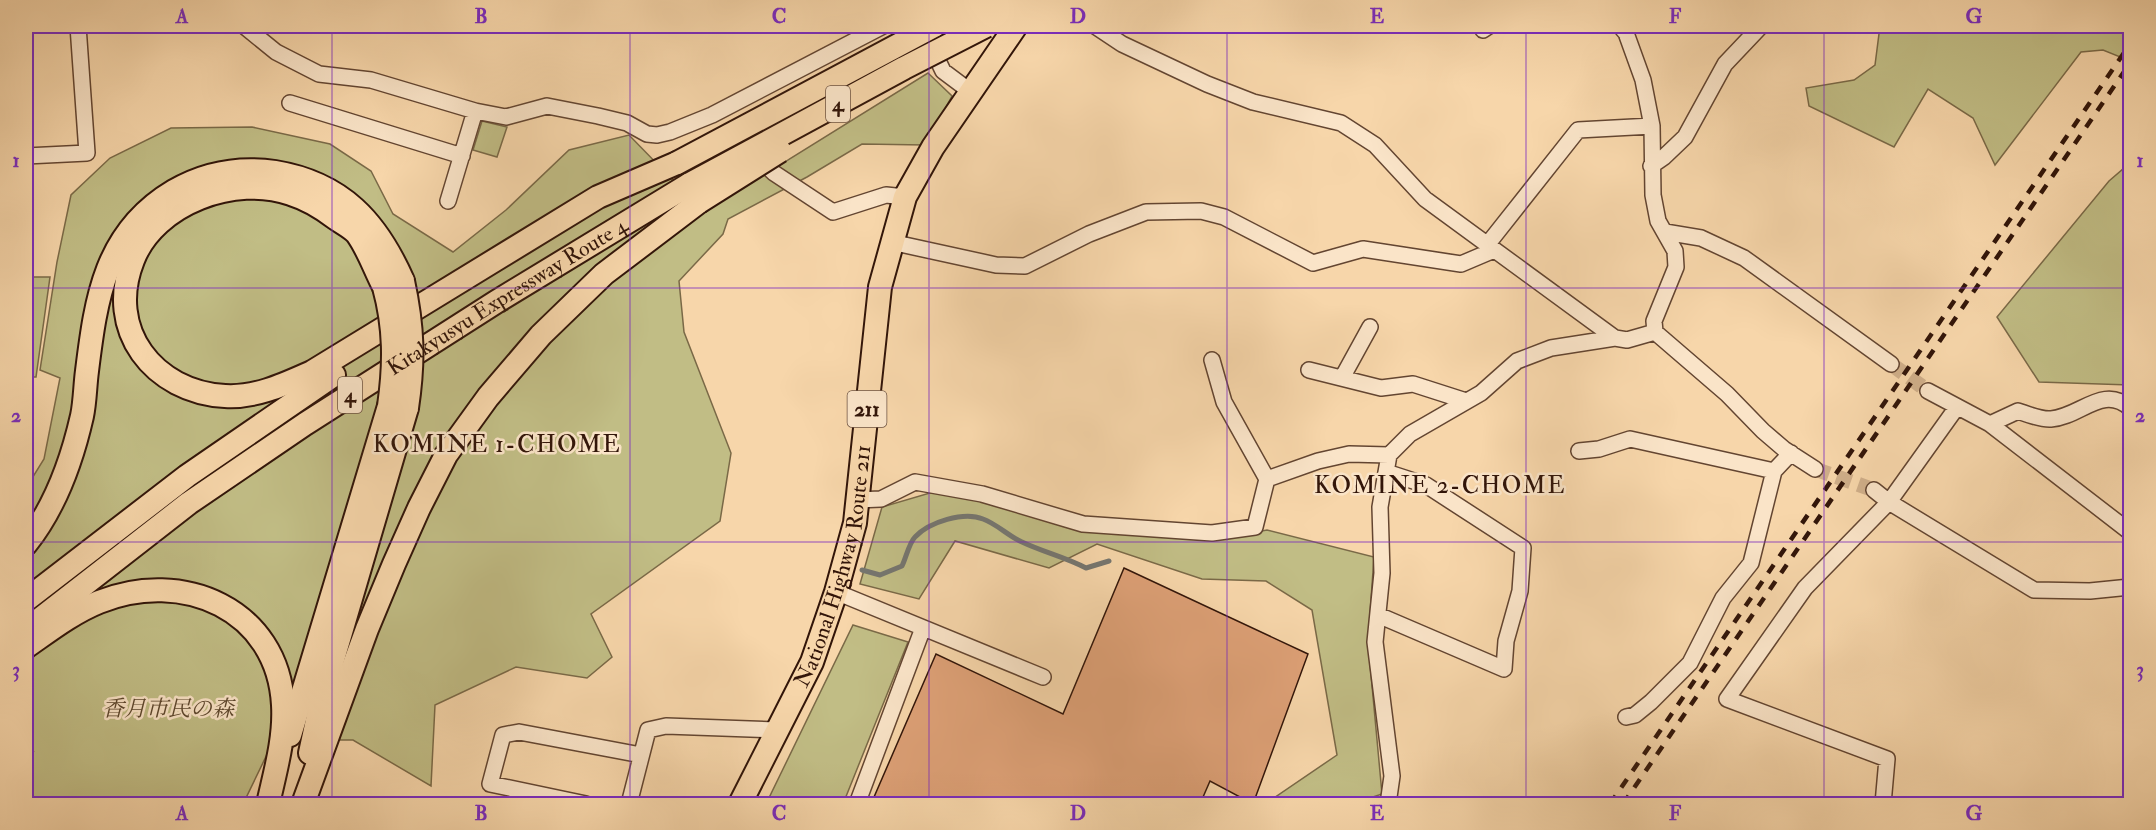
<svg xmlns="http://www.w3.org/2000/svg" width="2156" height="830" viewBox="0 0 2156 830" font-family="'IM FELL Double Pica','Noto Serif JP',serif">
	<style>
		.green { fill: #c1bd85; stroke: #7a6947; stroke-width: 1.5 }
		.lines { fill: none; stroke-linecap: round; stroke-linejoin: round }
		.stream { stroke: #757670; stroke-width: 5 }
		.building { fill: #dda076; stroke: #321509; stroke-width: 1.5 }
		.minor-tunnel { stroke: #d0af8a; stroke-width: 15; stroke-dasharray: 15 8; stroke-linecap: butt }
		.minor-casing { stroke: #634531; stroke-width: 18 }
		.highway-casing { stroke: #321509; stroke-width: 26 }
		.path { stroke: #321509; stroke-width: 3; stroke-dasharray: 1.5 3; stroke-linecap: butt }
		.minor { stroke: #fae4c8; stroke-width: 15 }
		.highway { stroke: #f7d6aa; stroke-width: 22 }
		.rail { stroke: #321509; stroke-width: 4.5; stroke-dasharray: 10 10; stroke-linecap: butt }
		.highway-bridge-casing { stroke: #321509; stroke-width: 26; stroke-linecap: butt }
		.highway-bridge { stroke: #f7d6aa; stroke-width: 22 }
		.grid { fill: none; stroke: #7b2cbf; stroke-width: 1.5; stroke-opacity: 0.55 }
		.labels { text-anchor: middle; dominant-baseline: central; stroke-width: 5; stroke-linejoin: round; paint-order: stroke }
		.shield { fill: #fae4c8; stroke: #6e5342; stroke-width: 1.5 }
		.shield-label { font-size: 21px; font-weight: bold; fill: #321509 }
		.street-label { font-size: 22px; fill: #321509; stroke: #fae4c8 }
		.park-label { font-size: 22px; font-style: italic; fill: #5d472e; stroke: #fae4c8 }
		.neighbourhood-label { font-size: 24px; letter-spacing: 1.5px; fill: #321509; stroke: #fae4c8 }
		.neatline { fill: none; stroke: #7b2cbf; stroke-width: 2 }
		.grid-label { font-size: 20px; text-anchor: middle; font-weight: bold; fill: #7b2cbf }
	</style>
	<rect width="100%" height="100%" fill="#f7d6aa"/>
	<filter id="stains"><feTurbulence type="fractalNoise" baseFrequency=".00333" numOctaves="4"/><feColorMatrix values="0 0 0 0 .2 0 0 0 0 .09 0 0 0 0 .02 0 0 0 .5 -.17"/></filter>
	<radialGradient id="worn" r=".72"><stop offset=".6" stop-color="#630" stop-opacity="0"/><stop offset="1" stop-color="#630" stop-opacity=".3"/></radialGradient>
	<path class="green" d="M1880 26H2130V61L2103 50 2081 52 1995 165 1973 118 1928 89 1894 147 1809 106 1806 88 1854 80 1875 65Z
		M928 73 952 96 925 145 862 144 807 177 728 219 723 234 679 281 684 332 731 453 720 521 591 614 612 657 587 678 516 667 435 705 431 786 353 740H274L243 804H26V488L44 459 60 378 40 370 57 262 71 195 110 158 171 128 252 127 330 144 371 171 393 214 453 252 506 210 569 150 629 135 704 212Z
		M482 121 507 127 497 157 473 150Z
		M2130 163V385L2039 382 1997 317 2109 181Z
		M26 277H50L36 377H26Z
		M940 490 1083 529 1214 540 1267 530 1374 557 1368 642 1382 794 1352 804H1265L1337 755 1312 610 1266 581 1202 579 1097 544 1049 568 955 541 919 599 860 584 882 507Z
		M853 625 908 642 843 804H766Z"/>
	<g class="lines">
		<path class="stream" d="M862 570 880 575 902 566C906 558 909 543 915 537 929 522 964 511 983 519 997 524 1008 536 1022 542 1043 552 1065 557 1086 568L1109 561"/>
	</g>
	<path class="building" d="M1124 568 1308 654 1253 804 1210 781 1200 804H871L936 654 1063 714Z"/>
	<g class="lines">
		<path class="minor-tunnel" d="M1891 364 1928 391
			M1815 469 1874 490"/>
		<defs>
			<path id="minor" d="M244 26 276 52 319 74 371 80 475 111 506 117 547 106 598 116 627 123 647 134 657 135 670 132 712 115 883 26
				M1095 26 1122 44 1207 84 1253 102 1341 123 1375 145 1425 199 1615 338
				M1620 26 1626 33 1643 80 1652 126 1653 195 1658 221 1675 251 1676 267 1654 321 1655 332 1727 394 1763 431 1784 449 1815 469
				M1483 30 1489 26
				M930 44 943 71 971 92
				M290 103 462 156
				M26 156 87 153 78 26
				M756 156 774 173 833 212 886 195 905 197
				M1651 166 1664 157 1685 137 1725 64 1761 26
				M448 201 475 111
				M1665 232 1701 238 1744 258 1891 364
				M891 242 996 265 1025 266 1089 234 1146 212 1201 211 1224 217 1313 263 1363 249 1461 264 1494 250
				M1487 245 1578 130 1652 126
				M1309 370 1381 388 1413 384 1466 401
				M1342 378 1370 327
				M1928 391 1990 424 2130 532
				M1990 424 2018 411C2027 414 2041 420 2051 419 2080 417 2103 384 2130 408
				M1579 451 1599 449 1630 439 1774 471
				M1267 479 1318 461 1349 454 1389 455
				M1874 490 1889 502 2034 590 2090 591 2130 587
				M857 500 881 499 915 482 982 494 1083 524 1212 533 1255 527 1267 479 1224 402 1212 360
				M836 592 1043 677
				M1378 615 1504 669 1506 641 1520 591 1523 548 1426 485 1386 472
				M1626 717 1635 715 1651 702 1690 663 1723 598 1751 563 1774 471 1791 453
				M586 804 490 784 503 735 519 732 641 755
				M629 804 648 730 666 726 777 730
				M857 804 923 628
				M1388 804 1392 776 1375 642 1382 573 1380 507 1389 455 1410 434 1481 393 1517 361 1551 348 1615 338 1627 340 1655 332
				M1883 804 1887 759 1727 699 1805 588 1889 502 1957 407"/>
			<g id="highway">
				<path d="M384 287C375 270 368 249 357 234 352 228 342 223 335 218 322 208 307 199 291 194 236 174 155 203 133 260 105 330 154 392 225 396 256 398 285 384 312 372L598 197 677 163"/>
				<path d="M26 544C54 509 72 460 82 416 85 402 85 386 87 371 96 298 105 232 174 191 205 173 240 167 275 172 342 183 377 222 403 281"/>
				<path d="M26 600 187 476 334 375"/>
				<path id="s1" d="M26 630 189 503 305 424 496 302 690 184"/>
				<path d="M26 647C49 631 72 613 99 602 182 568 278 609 283 705 285 739 275 772 268 804"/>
				<path d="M290 735 389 406"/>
				<path d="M310 753 322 697 407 408"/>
				<path d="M303 804 367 629 394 564 419 508 446 455 488 397 541 335 604 274 699 202"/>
				<path id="s2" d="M740 804 812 662 836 592 855 523 880 287 905 197 933 147 1016 26"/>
			</g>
		</defs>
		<use href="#minor" class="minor-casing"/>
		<use href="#highway" class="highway-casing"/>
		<path class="path" d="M26 764 34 749"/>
		<use href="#minor" class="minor"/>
		<use href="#highway" class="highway"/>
		<path class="rail" d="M1610 804 2130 44
			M1623 804 2130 63"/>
		<defs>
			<path id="highway-bridge" d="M677 163 934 26
				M690 184 904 68 986 26
				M699 202 780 151
				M403 281C413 327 414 361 407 408
				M384 287C395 327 395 364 389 406"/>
		</defs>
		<use href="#highway-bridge" class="highway-bridge-casing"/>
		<use href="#highway-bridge" class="highway-bridge"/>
	</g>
	<path class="grid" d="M332 26V804M630 26V804M929 26V804M1227 26V804M1526 26V804M1824 26V804M26 288H2130M26 542H2130"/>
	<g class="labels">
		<g class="shield">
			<rect x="826" y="86" width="24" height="36" rx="4.5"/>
			<rect x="338" y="377" width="24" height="36" rx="4.5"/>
			<rect x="847.5" y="391" width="39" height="36" rx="4.5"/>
		</g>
		<g class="shield-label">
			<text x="838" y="104">4</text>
			<text x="350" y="395">4</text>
			<text x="867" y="409">211</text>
		</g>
		<g class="street-label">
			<text stroke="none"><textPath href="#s1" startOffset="586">Kitakyusyu Expressway Route 4</textPath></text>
			<text stroke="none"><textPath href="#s2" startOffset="258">National Highway Route 211</textPath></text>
		</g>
		<g class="park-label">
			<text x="168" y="709">香月市民の森</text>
		</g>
		<g class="neighbourhood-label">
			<text x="497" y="444">KOMINE 1-CHOME</text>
			<text x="1440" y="485">KOMINE 2-CHOME</text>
		</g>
	</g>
	<rect width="2156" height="830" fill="none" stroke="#f7d6aa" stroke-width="66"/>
	<rect x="33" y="33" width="2090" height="764" class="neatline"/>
	<g class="grid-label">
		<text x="182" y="23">A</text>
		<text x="481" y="23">B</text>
		<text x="779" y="23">C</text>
		<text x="1078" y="23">D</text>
		<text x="1377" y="23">E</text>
		<text x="1675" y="23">F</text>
		<text x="1974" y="23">G</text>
		<text x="16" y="167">1</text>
		<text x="2140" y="167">1</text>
		<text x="16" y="422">2</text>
		<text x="2140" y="422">2</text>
		<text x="16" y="676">3</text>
		<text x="2140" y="676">3</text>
		<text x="182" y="820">A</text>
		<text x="481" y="820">B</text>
		<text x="779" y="820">C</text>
		<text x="1078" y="820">D</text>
		<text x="1377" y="820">E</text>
		<text x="1675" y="820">F</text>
		<text x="1974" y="820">G</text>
	</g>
	<rect width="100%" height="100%" filter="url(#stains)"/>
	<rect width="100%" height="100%" fill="url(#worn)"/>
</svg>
